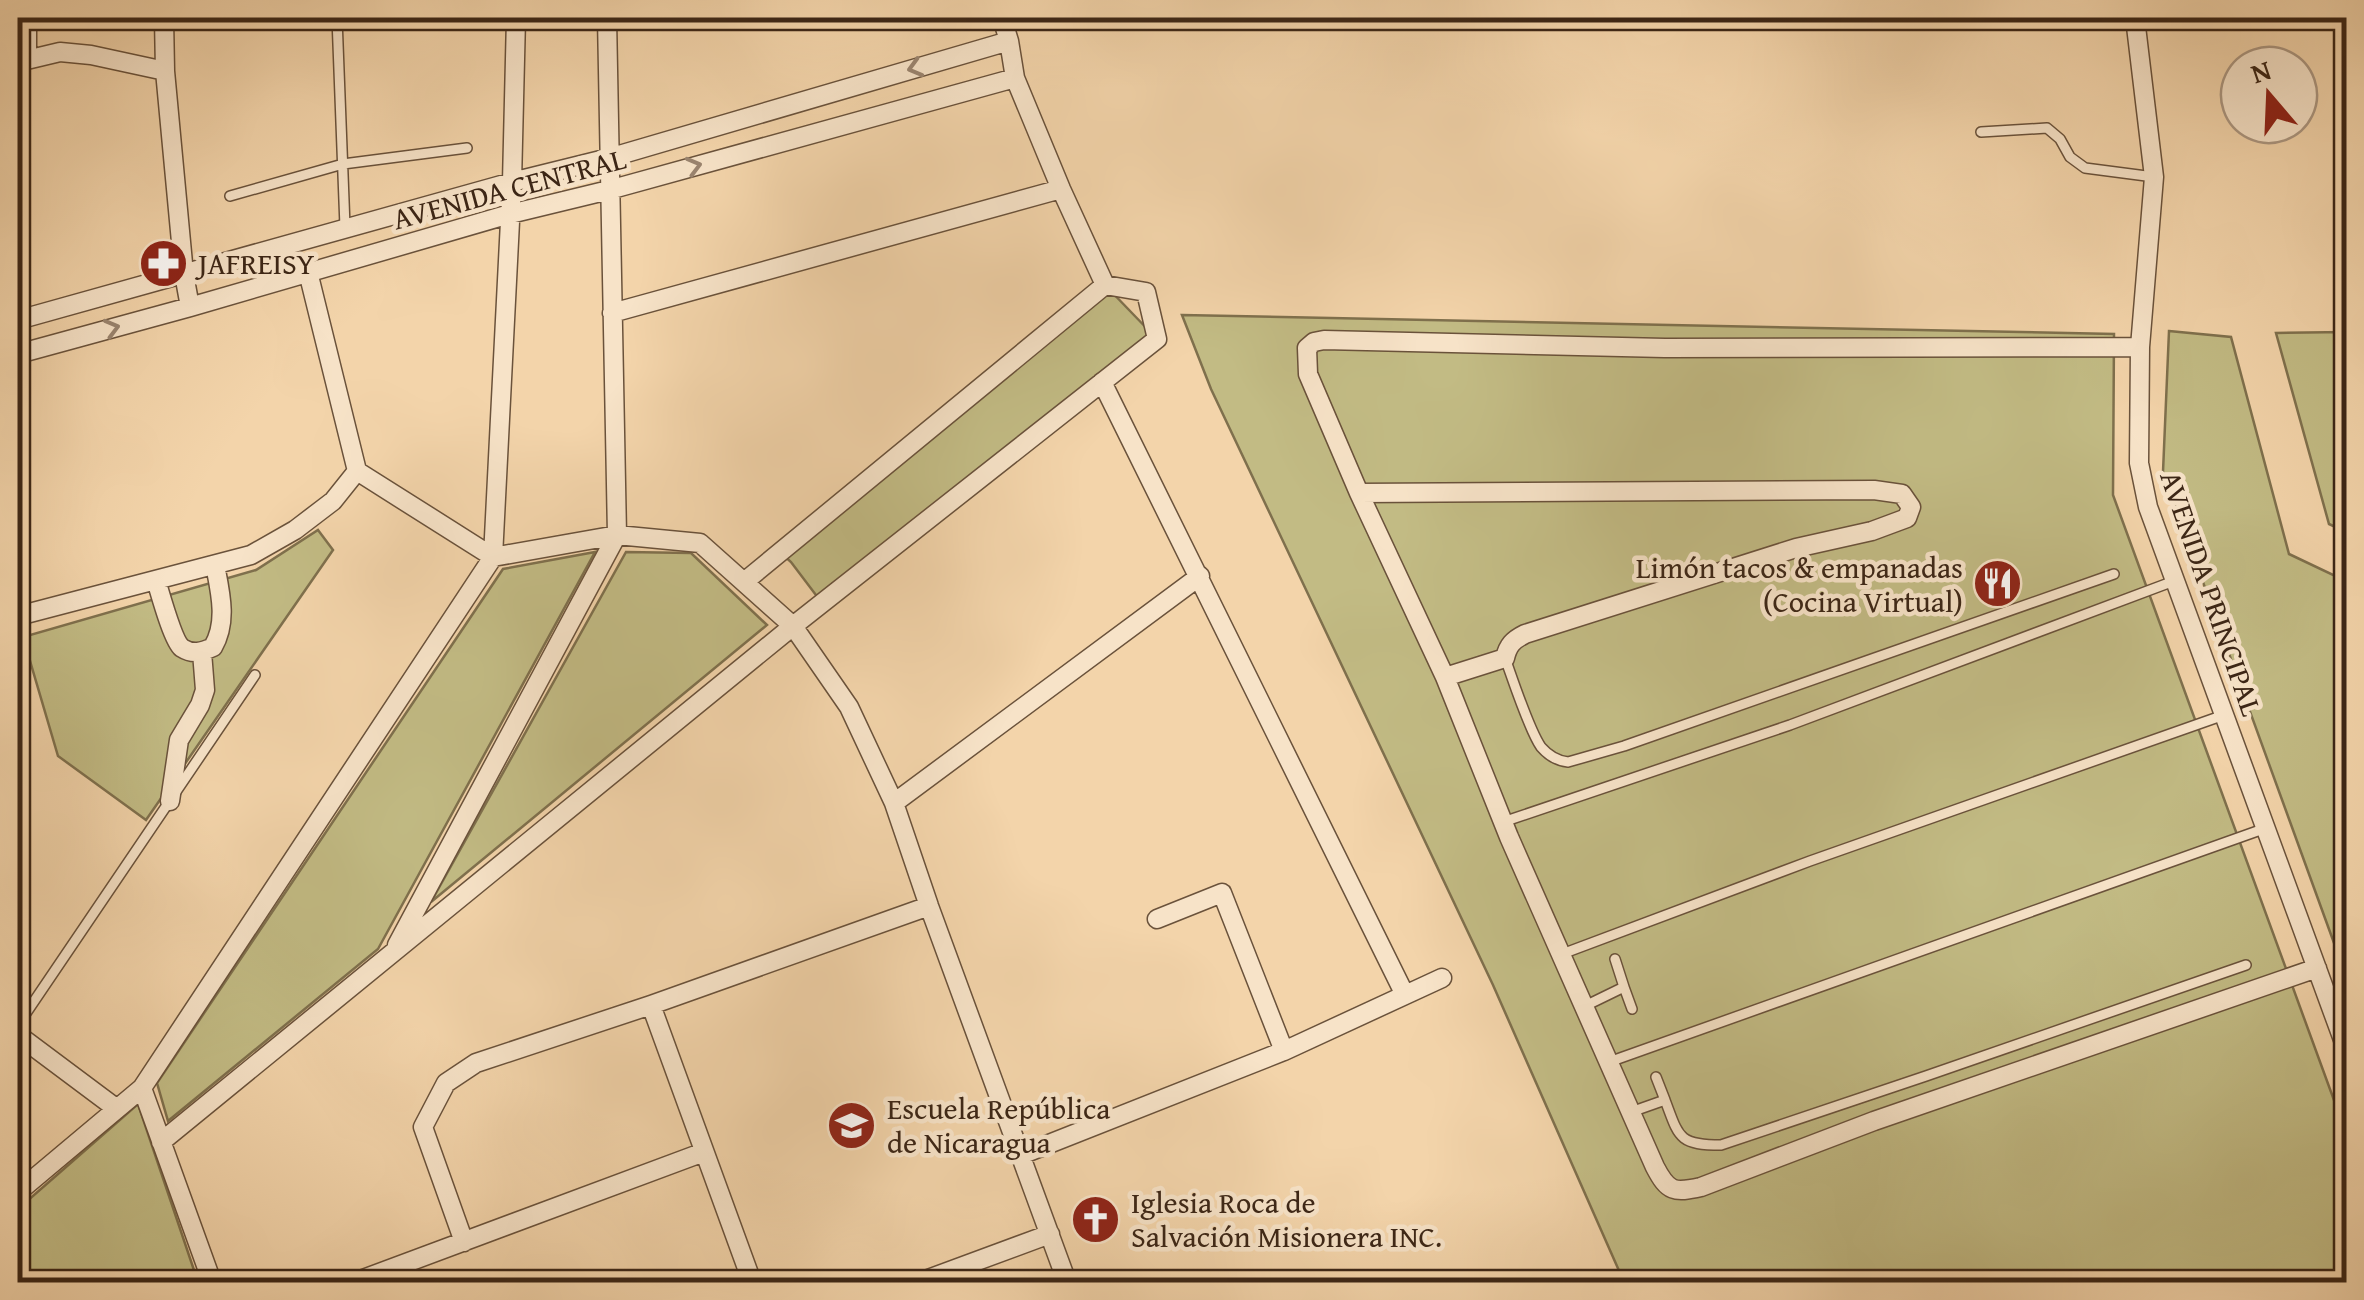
<svg xmlns="http://www.w3.org/2000/svg" width="2364" height="1300" viewBox="0 0 2364 1300" font-family="'Gentium Book Plus',serif">
	<style>
		.green { fill: #c2bb84; stroke: #7f704d; stroke-width: 2.5 }
		.lines { fill: none; stroke-linecap: round; stroke-linejoin: round }
		.lane-casing { stroke: #6a523b; stroke-width: 12 }
		.street-casing { stroke: #6a523b; stroke-width: 21 }
		.lane { stroke: #f7e3c8; stroke-width: 9 }
		.street { stroke: #f7e3c8; stroke-width: 18 }
		.oneway { stroke: #9a846f }
		.labels { text-anchor: middle; dominant-baseline: central; stroke-width: 9; stroke-linejoin: round; paint-order: stroke }
		.street-label { font-size: 30px; fill: #3c2616; stroke: #f7e3c8 }
		.poi-label { font-size: 30px; fill: #3c2616; stroke: #f7e3c8; text-anchor: start }
	</style>
	<rect width="100%" height="100%" fill="#f3d4aa"/>
	<filter id="stains"><feTurbulence type="fractalNoise" baseFrequency=".002" numOctaves="4"/><feColorMatrix values="0 0 0 0 .2 0 0 0 0 .09 0 0 0 0 .02 0 0 0 .5 -.17"/></filter>
	<radialGradient id="worn" r=".72"><stop offset=".6" stop-color="#630" stop-opacity="0"/><stop offset="1" stop-color="#630" stop-opacity=".3"/></radialGradient>
	<path class="green" d="M1105 285 1157 339 822 603 791 562 780 552Z
		M1182 315 2114 334 2113 495 2346 1133V1282H1624L1493 985 1211 389Z
		M2169 331 2231 337 2289 554 2346 581V976L2163 472Z
		M2346 332V532L2329 524 2276 333Z
		M318 530 333 550 146 820 58 756 23 637 256 570Z
		M595 552 378 949 168 1121 157 1083 503 569Z
		M626 552 691 553 767 625 431 902Z
		M138 1104 198 1282H32L18 1274V1209Z"/>
	<g class="lines">
		<defs>
			<path id="lane" d="M337 18 345 227
				M1981 132 2047 128 2060 139 2070 157 2085 168 2154 177
				M230 196 343 164 467 148
				M1505 658C1513 680 1529 730 1541 747 1548 755 1558 761 1568 762L1624 746 2114 574
				M1503 822 1790 725 2174 581
				M1562 954 1810 861 2224 715
				M1615 959 1624 987
				M1585 1006 1624 987 1632 1009
				M18 1025 255 675
				M1609 1062 2266 828
				M1665 1100C1679 1137 1678 1145 1721 1145L1926 1076 2246 965
				M1631 1112 1665 1100 1656 1077"/>
			<path id="street" d="M164 18 165 71 184 274 190 307
				M1002 18 1009 41 1015 78 1061 189 1105 285
				M2135 18 2154 177 2140 347 2139 463 2148 507 2346 1048
				M27 59V18
				M18 62 60 52 91 55 165 71
				M308 272 357 471 493 557 617 535 700 543 793 626 849 707 894 803 929 906 1067 1282
				M612 313 1061 189
				M18 320 512 182 609 158 1009 41
				M18 354 190 307 510 214 609 190 1015 78
				M1102 382 1405 995
				M1359 493 1874 490 1902 494 1911 507 1907 518 1872 531 1796 548 1525 634C1513 640 1508 645 1505 658L1445 677 1509 837 1655 1167C1668 1192 1674 1193 1701 1187L1874 1121 2317 968
				M156 580C160 593 173 641 182 648 193 655 202 652 213 647 228 622 220 591 215 565
				M18 616 251 555 295 530 333 501 357 471
				M1445 677 1359 493 1308 374 1307 348 1314 342 1324 340 1665 348 2140 347
				M170 801 179 740 200 705 205 690 202 652
				M894 803 1200 576
				M1157 919 1222 893 1284 1051
				M397 945 617 535 607 18
				M651 1005 752 1282
				M18 1035 117 1109
				M142 1088 212 1282
				M161 1142 793 626 1157 339 1146 292 1105 285 744 582
				M1021 1155 1284 1051 1442 978
				M18 1192 142 1088 493 557 512 182 516 18
				M464 1242 423 1127 446 1083 476 1063 651 1005 929 906
				M355 1282 704 1152
				M920 1282 1050 1234"/>
		</defs>
		<use href="#lane" class="lane-casing"/>
		<use href="#street" class="street-casing"/>
		<use href="#lane" class="lane"/>
		<use href="#street" class="street"/>
	</g>
	<defs><path id="oneway-chevron" d="M-2-3.5L2.5 0L-2 3.5" fill="none" stroke-width="1.6" stroke-linecap="round" stroke-linejoin="round" transform="scale(2.5)"/></defs>
	<g class="oneway">
		<use href="#oneway-chevron" transform="translate(915 68) rotate(164)"/>
		<use href="#oneway-chevron" transform="translate(694 166) rotate(-15)"/>
		<use href="#oneway-chevron" transform="translate(112 328) rotate(-15)"/>
	</g>
	<defs>
		<symbol id="pharmacy-disc" viewBox="-11 -11 22 22"><circle r="9.5" fill="#8f2418" stroke="#f7e3c8"/><path d="M-2-6h4v4h4v4h-4v4h-4v-4h-4v-4h4Z" fill="#fff"/></symbol>
		<symbol id="restaurant-disc" viewBox="-11 -11 22 22"><circle r="9.5" fill="#8f2418" stroke="#f7e3c8"/><path d="M-5-6h1v4h1v-4h1v4h1v-4h1v5L-1.5 .5V6h-2V.5L-5-1ZM5-6V6H3V1.5H1.5Q1.5-4 5-6Z" fill="#fff"/></symbol>
		<symbol id="school-disc" viewBox="-11 -11 22 22"><circle r="9.5" fill="#8f2418" stroke="#f7e3c8"/><path d="M0-5L7-2L0 1L-7-2ZM-4 1L0 2.5L4 1V4Q0 6-4 4Z" fill="#fff"/></symbol>
		<symbol id="church-disc" viewBox="-11 -11 22 22"><circle r="9.5" fill="#8f2418" stroke="#f7e3c8"/><path d="M-1.2-6h2.4v3.5h3.3v2.4h-3.3V6h-2.4V-.1h-3.3v-2.4h3.3Z" fill="#fff"/></symbol>
	</defs>
	<g fill-rule="evenodd">
		<use href="#pharmacy-disc" x="136" y="236" width="55" height="55"/>
		<use href="#restaurant-disc" x="1970" y="556" width="55" height="55"/>
		<use href="#school-disc" x="824" y="1098" width="55" height="55"/>
		<use href="#church-disc" x="1068" y="1192" width="55" height="55"/>
	</g>
	<g class="labels">
		<g class="street-label">
			<text transform="translate(509 188) rotate(-15)">AVENIDA CENTRAL</text>
			<text transform="translate(2212 593) rotate(71)">AVENIDA PRINCIPAL</text>
		</g>
		<g class="poi-label">
			<text x="198" y="263">JAFREISY</text>
			<text x="1963" y="567" text-anchor="end">Limón tacos &amp; empanadas<tspan x="1963" dy="34">(Cocina Virtual)</tspan></text>
			<text x="887" y="1108">Escuela República<tspan x="887" dy="34">de Nicaragua</tspan></text>
			<text x="1131" y="1202">Iglesia Roca de<tspan x="1131" dy="34">Salvación Misionera INC.</tspan></text>
		</g>
	</g>
	<rect width="2364" height="1300" fill="none" stroke="#f3d4aa" stroke-width="60"/>
	<rect x="20" y="20" width="2324" height="1260" fill="none" stroke="#3c2616" stroke-width="5"/>
	<rect x="30" y="30" width="2304" height="1240" fill="none" stroke="#3c2616" stroke-width="2.5"/>
	<g transform="translate(2269 95) rotate(341)"><circle r="48" fill="#f7e3c8" stroke="#ac9781" stroke-width="2.5"/>
	<path d="M0-8L18 38L0 25L-18 38Z" fill="#8f2418"/>
	<text y="-15" font-size="28" font-weight="bold" text-anchor="middle" fill="#3c2616">N</text>
	</g>
	<rect width="100%" height="100%" filter="url(#stains)"/>
	<rect width="100%" height="100%" fill="url(#worn)"/>
</svg>
